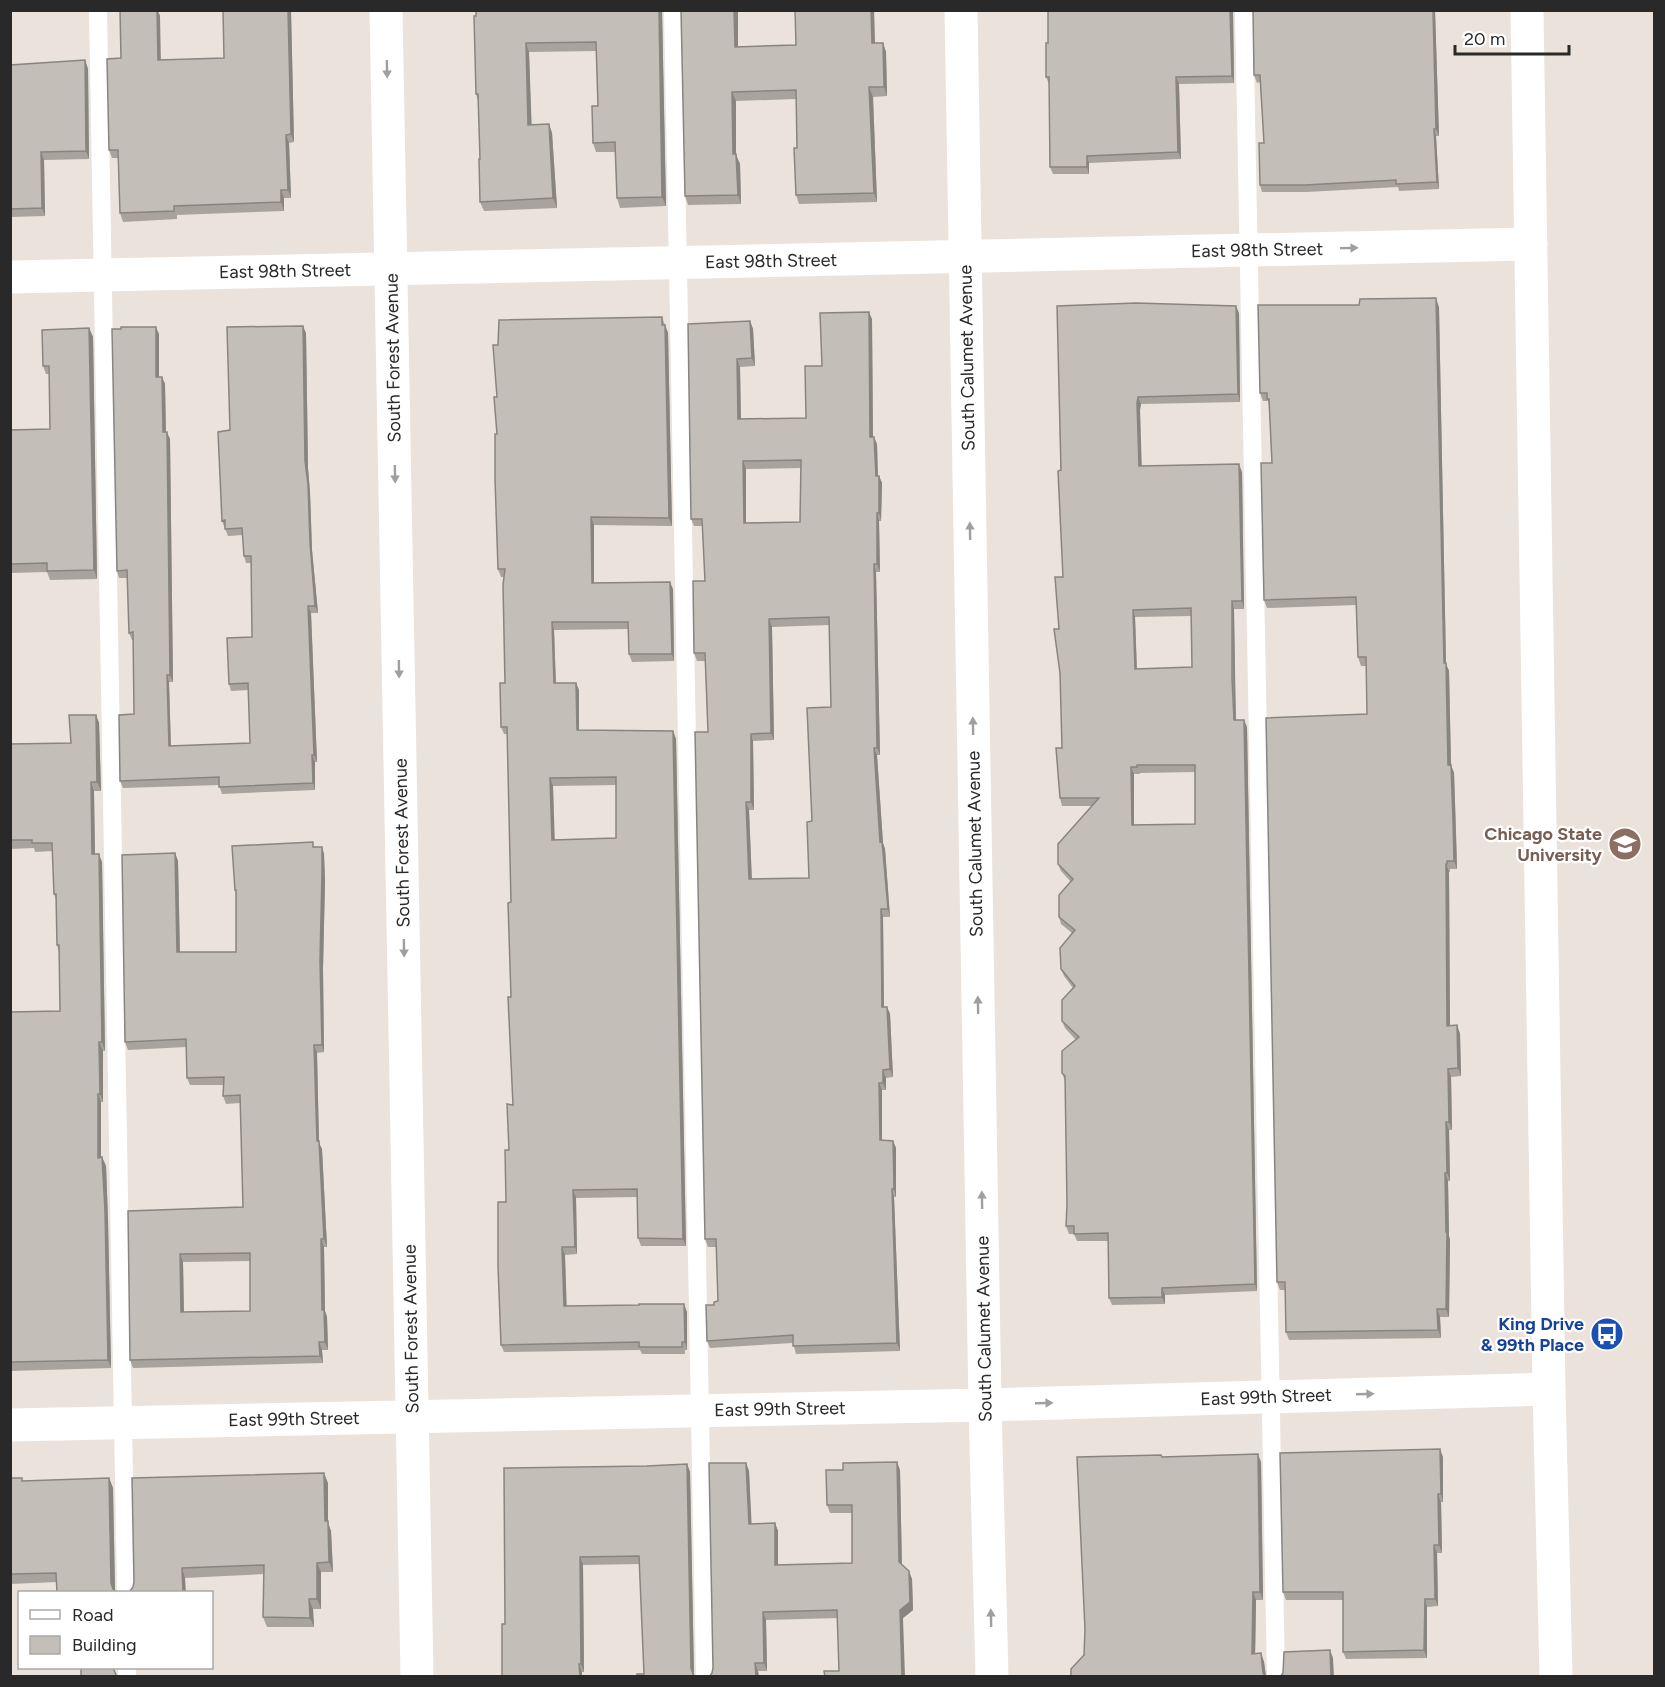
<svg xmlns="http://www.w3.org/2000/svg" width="1665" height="1687" viewBox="0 0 1665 1687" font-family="Figtree,sans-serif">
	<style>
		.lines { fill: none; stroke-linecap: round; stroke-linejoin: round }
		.service { stroke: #fff; stroke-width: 18 }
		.minor { stroke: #fff; stroke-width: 33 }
		.tertiary { stroke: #fff; stroke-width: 33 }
		.wall { fill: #a8a39d; fill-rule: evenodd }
		.shaded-wall { fill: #888580 }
		.building { fill: #c3beb7; stroke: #888580; stroke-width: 1.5; fill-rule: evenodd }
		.oneway { fill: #9f9f9f }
		.labels { text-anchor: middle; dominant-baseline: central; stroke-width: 4.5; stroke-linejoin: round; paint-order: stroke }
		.street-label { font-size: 18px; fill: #292929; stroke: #fff }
		.education-label { font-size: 18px; font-weight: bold; fill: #785e54; stroke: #fff; text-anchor: end }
		.transit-label { font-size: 18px; font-weight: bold; fill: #164399; stroke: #fff; text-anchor: end }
	</style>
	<rect width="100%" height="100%" fill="#ebe2db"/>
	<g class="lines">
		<path class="service" d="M98 10 126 1592
			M673 10 705 1676
			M1244 10 1276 1676
			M127 1668V1676"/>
		<path class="minor" d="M386 10 417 1676
			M961 10 985 1405 992 1676
			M10 277 1531 244
			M10 1425 985 1405 1549 1389"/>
		<path class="tertiary" d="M1527 10 1549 1389 1556 1676"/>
	</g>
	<path class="wall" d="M120 10H158L160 16V60L224 58 291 10 294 142 289 143 291 198H284V211L177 215V219L123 222 120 213 118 158H112L109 150 121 58Z
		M662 10 666 206 620 208 617 198 615 152H596L593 143 598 106 596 51 529 52 531 125 549 124 552 133 557 208 484 211 480 202V159L478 100 476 94V16Z
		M681 10H738V47L796 45 795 10H874L875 43H883L886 52 887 96 873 97 877 202 799 204 796 195 797 148 796 99 736 101V155L740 164 741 204 688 205 685 196Z
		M1233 10 1234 83 1179 84 1181 159 1089 163V174H1053L1050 167 1049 84 1046 77Z
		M1253 10H1435L1439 136H1436L1439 189 1399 191 1398 187 1307 192H1262L1260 185 1264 143 1260 82 1257 83 1254 75Z
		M85 60 88 69 89 159 44 160 45 216 10 217V65Z
		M1057 306 1239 313 1240 402 1141 404 1140 410 1141 466 1242 472 1244 609H1234L1235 685 1236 720 1247 727 1257 1291 1165 1295V1304L1112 1305 1109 1298V1241H1077L1074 1234H1069L1066 1226 1067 1204 1065 1081 1062 1073 1076 1040 1065 1028 1062 1021 1073 988 1064 976 1061 969 1072 933 1061 924 1059 917 1071 882 1061 871 1058 864 1092 806H1062L1060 798 1062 748 1059 629 1063 577ZM1191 616 1192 667 1137 669 1135 617ZM1195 772V824L1134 825V774H1140V773Z
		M1439 307 1446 664 1449 671 1451 765 1454 773 1456 829 1457 869H1450V872H1449L1450 1025H1457L1460 1034 1461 1076 1451 1077 1452 1130H1449L1450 1181H1448L1449 1236 1450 1240 1449 1317H1440L1441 1338 1289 1340 1286 1332 1285 1290H1280L1277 1282 1367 714 1366 666H1361L1358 657 1356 605 1267 608 1264 600 1272 463 1269 406 1268 401H1263L1260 393Z
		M662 317 668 333 672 526 594 525V583L673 589 674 661 632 662 629 654V629L554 630 556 683H576L579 690V730L673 731 676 739 686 1246H641L638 1238 637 1197 576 1198 577 1254 565 1255 566 1306 687 1312V1350H685V1354H642L640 1350 504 1352 501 1345 506 1202 513 1105 511 997V902L507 734H504L501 727 505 683 504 577H501L498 569 497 397 498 345ZM616 785V838L554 840 553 786Z
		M872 319 873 437 877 444 878 476H879L882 483 881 521H879L880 572H876L880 755H877L883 843 885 849 890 917H883L884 1007H887L890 1014 893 1077 886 1078V1090H882V1140L893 1141 896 1148V1197H894L900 1351 796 1354 793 1343 710 1348 707 1341 714 1305 718 1301 716 1247H708L705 1239 708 732 705 661H697L694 653 705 581 703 526H694L691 519 688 324 750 321 753 329 755 366 740 367 741 419 806 418 822 366ZM801 468 800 522 746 523V469ZM829 625 831 707 812 821 809 878 752 879 749 810H754L753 741 774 740 772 627Z
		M89 328 93 337 97 579 50 580 47 572 10 573V430L50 429 49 374H46L43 366Z
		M306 333 308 468 310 492 312 550 318 613H311L317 762H315V790L222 794 219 785 123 788 120 781 134 714 133 640H132L129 633 128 578H119L117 571 159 334V377H162L165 384 166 432 170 439 173 682H169L171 746 250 743 249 690 231 691 229 684 252 637 251 563H246L244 556 243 535 228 536 222 521 230 430Z
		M96 715 99 723 101 791H94L95 854 102 862 105 1051H103V1102H101V1158L102 1157 106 1166 108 1220 111 1368 10 1371V1012L60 1011 59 952 57 945 56 899 54 894 53 851 35 852 34 848 10 849V744L71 743Z
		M315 847H322L324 854 325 881 323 969 324 1052 317 1053 319 1143 322 1149 327 1247H324L325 1311 327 1317 328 1350H322L323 1363 133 1368 130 1360 128 1211 243 1207 240 1103 226 1104 223 1096 224 1085H190L187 1078 186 1047 128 1050 125 1042 175 853 178 861 180 952H236V895L235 890ZM250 1261V1311L184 1312 183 1262Z
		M1162 1457 1261 1462 1263 1600H1256L1255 1654 1261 1653 1264 1662 1266 1676 1084 1655Z
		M1443 1457V1502H1441L1442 1553H1437L1438 1606 1427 1607V1658L1346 1659 1343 1652V1600H1286L1283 1592Z
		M746 1463 749 1471 751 1524 775 1523 778 1531V1565L852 1563V1513H830L827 1505 900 1470 902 1565 912 1579 913 1610 839 1671 838 1618 766 1620 767 1671H758L759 1677H709L712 1673Z
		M687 1464 690 1472 694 1675 644 1674 640 1564 583 1565 584 1672 502 1676 505 1624 647 1466Z
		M10 1478 23 1481 109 1478 113 1488 115 1590 57 1582 10 1584Z
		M328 1483V1523L331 1531 333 1572H321V1609H313L314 1627H267L263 1617 264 1574 185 1578 129 1592Z"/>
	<path class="shaded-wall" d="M157 10 160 16 161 68 158 60Z
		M288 10H291L294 142 291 134Z
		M659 10H662L666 206 662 197Z
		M734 10H738V56L735 47Z
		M871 10H874L875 52 872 43Z
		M1230 10H1233L1234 83 1232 76Z
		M1433 10H1435L1439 136 1436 129Z
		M526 43 529 52 532 134 528 125Z
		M883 43 886 52 887 96 884 87Z
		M85 60 88 69 89 159 86 151Z
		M1176 77 1179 84 1181 159 1178 152Z
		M869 87 873 97 877 202 874 193Z
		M732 92 736 101V155L740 164 741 204 738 195 733 154Z
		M549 124 552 133 557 208 553 198Z
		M1434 129 1436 136 1439 189 1437 182Z
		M286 135 289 143 291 198 288 190Z
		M41 152 44 160 45 216 42 208Z
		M1087 156 1089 163V174L1087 167Z
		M281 190 284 198V211L281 202Z
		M1436 298 1439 307 1446 664 1449 671 1451 765 1454 773 1457 869 1454 861 1448 765 1444 663Z
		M1236 306 1239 313 1240 402 1238 394Z
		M869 312 872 319 873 444 870 437Z
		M750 321 753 329 755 366 752 358Z
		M665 325 668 333 672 526 669 518Z
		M303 326 306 333 308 468 310 492 312 550 318 613 315 606 310 542 305 461Z
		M156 327 159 334V385L156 377Z
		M89 328 93 337 97 579 94 570Z
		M737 359 740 367 741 427 738 419Z
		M162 377 165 384 166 439 163 432Z
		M1138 397 1141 404 1140 410 1142 473 1139 466 1137 403Z
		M167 432 170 439 173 682 170 675Z
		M874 437 877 444 878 483 876 476Z
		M743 461 746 469V531L744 523Z
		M1239 464 1242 472 1244 609 1242 601Z
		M879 476 882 483 881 521 879 513Z
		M877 513 879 521 880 572 877 564Z
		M591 517 594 525V590L592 583Z
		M874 564 876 572 880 755 877 748Z
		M670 582 673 589 674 661 672 654Z
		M1232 601 1234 609 1236 728 1234 720Z
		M308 606 311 613 317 762 314 755Z
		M1133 610 1135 617 1137 676 1135 669Z
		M769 619 772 627 774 740 771 733Z
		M552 622 554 630 556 691 554 683Z
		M167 675 169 682 171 753 169 746Z
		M576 683 579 690V738L577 730Z
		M96 715 99 723 101 791 97 782Z
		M1244 720 1247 727 1257 1291 1255 1284Z
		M673 731 676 739 686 1246 683 1239Z
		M751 734 753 741 754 810 751 802Z
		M874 748 877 755 883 843 885 849 890 917 888 909 880 842Z
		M312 755 315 762V790L313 783Z
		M1131 767 1134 774V832L1132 825Z
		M550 778 553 786 555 847 552 840Z
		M91 782 94 791 95 862 92 854Z
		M746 802 749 810 752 887 749 879Z
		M322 847 324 854 325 881 323 969 324 1052 322 1045 320 961Z
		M175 853 178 861 180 960 177 952Z
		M99 854 102 862 105 1051 102 1042Z
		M1446 864 1449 872 1450 1034 1447 1026Z
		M881 909 883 917 884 1015 882 1007Z
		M887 1007 890 1014 893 1077 890 1069Z
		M1457 1025 1460 1034 1461 1076 1458 1068Z
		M99 1042 103 1051V1102L100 1094Z
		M314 1045 317 1053 319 1143 322 1149 327 1247 324 1239 317 1141Z
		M1448 1069 1451 1077 1452 1130 1449 1122Z
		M883 1070 886 1078V1090L883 1083Z
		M879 1083 882 1090V1148L880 1140Z
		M98 1094 101 1102V1166L98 1158Z
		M1446 1122 1449 1130 1450 1181 1447 1173Z
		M893 1141 896 1148V1197L894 1189Z
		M102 1157 106 1166 108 1220 111 1368 108 1360Z
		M1445 1173 1448 1181 1449 1236 1450 1240 1449 1317 1446 1309Z
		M892 1189 894 1197 900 1351 897 1343Z
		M573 1190 576 1198 577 1254 575 1247Z
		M321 1239 324 1247 325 1311 327 1317 328 1350 325 1342 322 1310Z
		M562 1247 565 1255 567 1314 564 1306Z
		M180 1254 183 1262 184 1320 181 1312Z
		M1162 1288 1165 1295V1304L1162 1297Z
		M684 1304 687 1312V1350L685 1342Z
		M1437 1309 1440 1317 1441 1338 1438 1330Z
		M319 1342 322 1350 323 1363 320 1356Z
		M1440 1449 1443 1457V1502L1441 1494Z
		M1258 1454 1261 1462 1263 1600 1260 1592Z
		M897 1462 900 1470 902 1571 899 1562Z
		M746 1463 749 1471 752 1532 749 1524Z
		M687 1464 690 1472 694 1676 691 1668Z
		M324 1473 328 1483V1523L331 1531 333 1572 329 1562 325 1521Z
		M109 1478 113 1488 115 1592 111 1583Z
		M1438 1494 1441 1502 1442 1553 1439 1545Z
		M775 1523 778 1531V1573L775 1565Z
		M1434 1545 1437 1553 1438 1606 1435 1599Z
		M580 1557 583 1565 584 1672 581 1664Z
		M317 1563 321 1572V1609L317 1599Z
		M182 1568 185 1578 186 1593H183Z
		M909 1571 912 1579 913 1610 903 1618 905 1677H902L900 1610Z
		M1253 1592 1256 1600 1255 1662 1252 1654Z
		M309 1599 313 1609 314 1627 310 1618Z
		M1425 1599 1427 1607V1658L1424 1650Z
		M763 1612 766 1620 767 1671 764 1663Z
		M1330 1650 1333 1658 1334 1677H1331Z
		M1261 1653 1264 1662 1266 1677 1263 1673Z
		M755 1663 758 1671 759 1677H756Z
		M579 1664 582 1672V1677H580Z"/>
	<path class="building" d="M120 10H157L158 60 224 58 223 10H288L291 134 286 135 288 190H281V202L174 206V211L120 213 118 150H109L107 59 121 58Z
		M476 10H659L662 197 617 198 615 142 593 143 592 106H598L596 42 526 43 528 125 549 124 553 198 480 202 479 159H480L478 94H476L474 16H476Z
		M681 10H734L735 47 796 45 795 10H871L872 43H883L884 87H869L874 193 796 195 794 148H797L796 90 732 92 733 154H736L738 195 685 196Z
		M1048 10H1230L1232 76 1176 77 1178 152 1087 156V167H1050L1049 77H1046V43H1048Z
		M1253 10H1433L1436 129H1434L1437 182 1396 184V180L1305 185H1260L1259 143H1264L1260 75H1254Z
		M85 60 86 151 41 152 42 208 10 209V65Z
		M1436 298 1444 663H1446L1448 765H1451L1453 821 1454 861H1447V864H1446L1447 1026 1457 1025 1458 1068 1448 1069 1449 1122H1446L1447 1173H1445L1446 1232H1447L1446 1309H1437L1438 1330 1286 1332 1285 1282H1277L1266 718 1367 714 1366 657H1358L1356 597 1264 600 1261 463H1272L1269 399H1267V393H1260L1258 305H1359L1360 299Z
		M1136 303 1236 306 1238 394 1138 397 1137 403 1139 466 1239 464 1242 601H1232V678L1234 720H1244L1255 1284 1162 1288V1297L1109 1298 1108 1233 1074 1234V1226H1066L1067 1204 1065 1076 1062 1073V1051L1079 1037 1062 1021V1000L1075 986 1061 969 1060 948 1075 930 1059 917V895L1073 879 1058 864V844L1099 798H1060L1056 748H1062L1060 673 1054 629H1059L1055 577H1063L1058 471 1061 470 1057 306ZM1191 608 1192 667 1135 669 1133 610ZM1137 765H1195V824L1132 825 1131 767H1137Z
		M869 312 870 437H874L876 476H879V513H877V564H874L877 748H874L880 842 882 841 888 909H881L882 1007H887L890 1069 883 1070V1083H879L880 1140 893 1141 894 1189H892L897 1343 793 1346V1335L707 1341 706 1305H714V1302L718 1301 716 1239H705L695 732H708L705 653H694L693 581H705L702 519H691L688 324 750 321 752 358 737 359 738 419 806 418 805 366H822L820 313ZM801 460 800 522 744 523 743 461ZM829 617 831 707 807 708 812 821 807 822 809 878 749 879 746 802H751V734L771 733 769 619Z
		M662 317V325H665L669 518 591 517 592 583 670 582 672 654H629L628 622H552L554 683H576L577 730 673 731 683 1239 638 1238 637 1189 573 1190 575 1247H562L564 1306 639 1305V1304H684L685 1342H682V1347H639V1342L501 1345 498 1266V1202H506L505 1150H509L507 1104 513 1105 508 997H511L508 903 511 902 507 727H501L500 683H505L503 585 505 569H498L495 479V434H497L494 397H497L493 345H498L499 320ZM616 777V838L552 840 550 778Z
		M303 326 305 461 308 485 310 542 315 606H308L314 755H312L313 783 219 787V777L120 781 119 715 134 714 133 632 129 633 127 570 117 571 112 329H121V327H156V377H162L163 432H167L170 675H167L169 746 250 743 248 683 229 684 227 638 252 637 251 556H244L242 528 225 529V520L222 521 218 432 230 430 227 327Z
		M89 328 94 570 47 571V563L10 564V430L50 429 49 366H43L42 330Z
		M69 715H96L97 782H91L92 854H99L102 1042H99L100 1094H98V1158L102 1157 105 1211 108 1360 10 1362V1012L60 1011 59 945H57L56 894H54L52 843H32V840H10V744L71 743Z
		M313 842V847H322V873L320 961 322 1045H314L317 1141H319L324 1239H321L322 1310H324L325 1342H319L320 1356 130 1360 128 1211 243 1207 240 1095 223 1096 224 1077 187 1078 186 1039 125 1042 122 855 175 853 177 952H236V890H235L232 846ZM250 1253V1311L181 1312 180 1254Z
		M1440 1449 1441 1494H1438L1439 1545H1434L1435 1599H1425L1424 1650 1343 1652V1592H1283L1280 1453Z
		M1258 1454 1260 1592H1253L1252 1654 1261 1653 1263 1673 1266 1677H1071V1669L1084 1655 1085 1629 1077 1457 1161 1455 1162 1457Z
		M897 1462 899 1562 909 1571 910 1602 900 1610 902 1677H825L824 1671H839L837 1610 763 1612 764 1663H755L756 1677H709L712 1673 713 1668 709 1463H746L749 1524 775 1523V1565L852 1563V1505H827L826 1470H843V1463Z
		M687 1464 691 1668 693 1674 695 1677H637V1674H644L639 1556 580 1557 581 1664H579L580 1677H498L502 1676V1624H505L504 1468 647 1466Z
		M324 1473 325 1521H328L329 1562 317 1563V1599H309L310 1618 263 1617 264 1565 182 1568 183 1593H126L129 1592 133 1587 134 1582 132 1478Z
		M10 1478H22V1481L109 1478 111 1583 113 1589 118 1593H57L56 1573 10 1574Z
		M1330 1650 1331 1677H1280L1283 1673 1284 1652Z
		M81 1668H113L117 1677H81Z"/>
	<defs><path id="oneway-solid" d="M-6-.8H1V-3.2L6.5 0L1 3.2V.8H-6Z" transform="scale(1.5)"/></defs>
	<g class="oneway">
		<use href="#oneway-solid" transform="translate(387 69) rotate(89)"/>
		<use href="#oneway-solid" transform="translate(1349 248) rotate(-1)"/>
		<use href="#oneway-solid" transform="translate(395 474) rotate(89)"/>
		<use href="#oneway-solid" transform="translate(970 531) rotate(-91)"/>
		<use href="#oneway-solid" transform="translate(399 669) rotate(89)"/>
		<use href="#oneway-solid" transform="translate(973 726) rotate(-91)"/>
		<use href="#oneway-solid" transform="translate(404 948) rotate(89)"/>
		<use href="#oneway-solid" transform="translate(978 1005) rotate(-91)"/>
		<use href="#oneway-solid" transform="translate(982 1200) rotate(-91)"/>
		<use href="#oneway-solid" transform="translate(1365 1394) rotate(-2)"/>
		<use href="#oneway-solid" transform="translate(1044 1403) rotate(-2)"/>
		<use href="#oneway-solid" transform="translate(991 1618) rotate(-91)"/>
	</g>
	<defs>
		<symbol id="university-disc" viewBox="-11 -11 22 22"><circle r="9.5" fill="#8d6e63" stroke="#fff"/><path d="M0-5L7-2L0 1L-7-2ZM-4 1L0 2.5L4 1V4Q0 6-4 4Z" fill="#fff"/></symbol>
		<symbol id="bus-disc" viewBox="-11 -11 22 22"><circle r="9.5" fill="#1a4fb4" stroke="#fff"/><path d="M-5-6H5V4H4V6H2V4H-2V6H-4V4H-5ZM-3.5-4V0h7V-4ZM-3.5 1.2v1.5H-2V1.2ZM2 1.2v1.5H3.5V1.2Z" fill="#fff"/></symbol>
	</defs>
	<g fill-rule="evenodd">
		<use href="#university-disc" x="1606" y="825" width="38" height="38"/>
		<use href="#bus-disc" x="1588" y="1315" width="38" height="38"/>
	</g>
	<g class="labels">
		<g class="street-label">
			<text transform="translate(1257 250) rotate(-1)">East 98th Street</text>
			<text transform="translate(771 261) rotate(-1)">East 98th Street</text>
			<text transform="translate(285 271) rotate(-1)">East 98th Street</text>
			<text transform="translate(393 358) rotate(-91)">South Forest Avenue</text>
			<text transform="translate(967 358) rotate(-91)">South Calumet Avenue</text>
			<text transform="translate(402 843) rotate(-91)">South Forest Avenue</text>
			<text transform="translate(975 844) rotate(-91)">South Calumet Avenue</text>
			<text transform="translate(411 1329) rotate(-91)">South Forest Avenue</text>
			<text transform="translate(984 1329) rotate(-91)">South Calumet Avenue</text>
			<text transform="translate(1266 1397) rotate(-2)">East 99th Street</text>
			<text transform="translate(780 1409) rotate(-1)">East 99th Street</text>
			<text transform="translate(294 1419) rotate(-1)">East 99th Street</text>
		</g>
		<g class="education-label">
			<text x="1602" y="834">Chicago State<tspan x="1602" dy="21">University</tspan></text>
		</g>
		<g class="transit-label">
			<text x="1584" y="1324">King Drive<tspan x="1584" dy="21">&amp; 99th Place</tspan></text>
		</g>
	</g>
	<rect width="1665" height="1687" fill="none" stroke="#292929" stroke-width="24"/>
	<rect x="18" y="1591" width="195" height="78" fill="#ffffff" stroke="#a9a9a9" stroke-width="1.5"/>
	<rect x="30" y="1610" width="30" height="9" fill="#ffffff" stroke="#a9a9a9" stroke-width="1.5"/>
	<text x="72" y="1621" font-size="18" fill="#292929">Road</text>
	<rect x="30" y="1636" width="30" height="18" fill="#c3beb7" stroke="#a9a9a9" stroke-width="1.5"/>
	<text x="72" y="1651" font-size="18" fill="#292929">Building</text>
	<path d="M1455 45v9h114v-9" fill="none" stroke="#292929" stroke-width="3"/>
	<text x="1464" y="45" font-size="18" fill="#292929" stroke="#ffffff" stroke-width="4.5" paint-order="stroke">20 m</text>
</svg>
